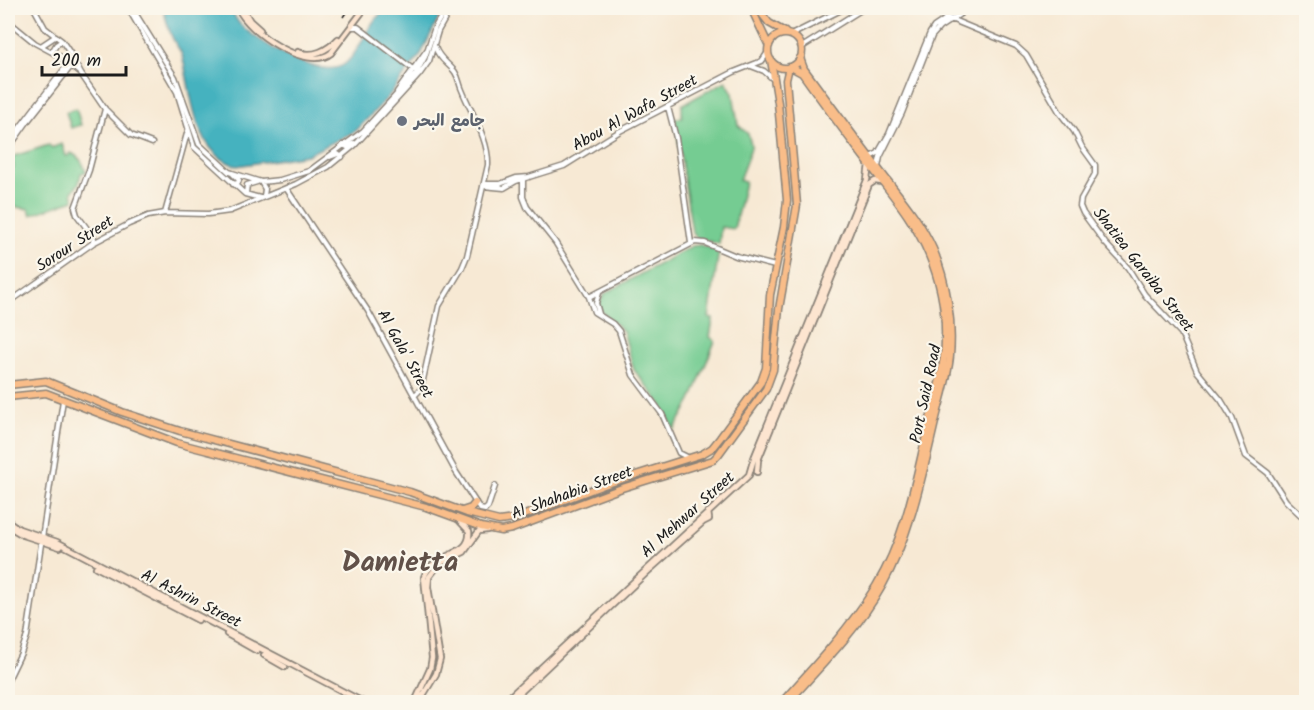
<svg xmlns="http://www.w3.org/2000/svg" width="1314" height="710" viewBox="0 0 1314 710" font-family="Kalam,'Playpen Sans Arabic',sans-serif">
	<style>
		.green { fill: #74cc92; stroke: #487457; stroke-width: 1.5 }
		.water { fill: #44b2bf; stroke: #30676e; stroke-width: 1.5 }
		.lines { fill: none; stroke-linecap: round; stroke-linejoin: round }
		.tertiary-casing { stroke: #8a8278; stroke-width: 7 }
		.secondary-casing { stroke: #8a8278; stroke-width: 8 }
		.trunk-casing { stroke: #8a8278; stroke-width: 9 }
		.tertiary { stroke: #fff; stroke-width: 4 }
		.secondary { stroke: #fde5d0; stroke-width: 4.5 }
		.trunk { stroke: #f9bd89; stroke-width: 6 }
		.rail { stroke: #1c1c1c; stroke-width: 1.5; stroke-dasharray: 9 4.5; stroke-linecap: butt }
		.worship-dot { fill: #6b7280; stroke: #fbf7ec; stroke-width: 2 }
		.labels { text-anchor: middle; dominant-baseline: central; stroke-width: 4.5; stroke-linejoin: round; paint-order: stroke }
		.street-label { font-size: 16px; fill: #1c1c1c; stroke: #fbf7ec }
		.worship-label { font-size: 16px; font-weight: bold; fill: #5b616d; stroke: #fbf7ec; text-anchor: start }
		.town-label { font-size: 28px; font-weight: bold; fill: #615149; stroke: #fbf7ec }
	</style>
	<rect width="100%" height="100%" fill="#fbf7ec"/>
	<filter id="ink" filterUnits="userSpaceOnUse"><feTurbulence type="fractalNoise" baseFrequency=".0167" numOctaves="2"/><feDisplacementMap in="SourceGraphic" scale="12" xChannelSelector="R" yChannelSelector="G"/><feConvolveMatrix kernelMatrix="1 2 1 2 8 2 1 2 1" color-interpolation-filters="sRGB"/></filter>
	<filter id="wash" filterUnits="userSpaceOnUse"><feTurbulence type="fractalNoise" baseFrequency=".008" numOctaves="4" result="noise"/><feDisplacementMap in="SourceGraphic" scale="24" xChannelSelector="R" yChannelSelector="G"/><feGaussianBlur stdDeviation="1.35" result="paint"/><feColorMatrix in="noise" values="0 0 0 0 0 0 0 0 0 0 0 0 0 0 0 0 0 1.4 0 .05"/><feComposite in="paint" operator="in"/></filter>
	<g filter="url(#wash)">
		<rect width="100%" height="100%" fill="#f7e9d4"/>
		<path class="green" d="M726 81 733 93 738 125 748 134 751 144V148L739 180 745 182 734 229 721 227 719 244 697 238 692 232 675 119 682 117V105Z
			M76 108 81 125 71 128 66 112Z
			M62 144 66 156H68L71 153C80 157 83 163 86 172L81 173 79 183 72 192 74 200 31 215 29 209 16 207 8 201V172L14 167 11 157 49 145 51 148Z
			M700 245 719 250 709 318 713 319 710 337 715 341 691 401 674 430 661 404 634 370 623 331 601 311 598 302H600L604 294 692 246Z"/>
		<path class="water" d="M163 8H230C233 13 236 19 239 23 256 41 323 83 346 63 358 52 363 38 371 25 375 19 381 13 386 8H444L420 56 388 97 356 131 307 155 237 166C192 153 192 92 182 55 180 49 175 44 173 39 168 29 166 18 163 8Z"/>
	</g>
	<g filter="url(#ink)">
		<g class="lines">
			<defs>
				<path id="tertiary" d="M34 8 45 28 62 41 70 53 81 74 105 109 131 135 152 143
					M128 8 177 92 194 147 245 194 260 198
					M132 8 175 77 199 144 229 172 261 182 280 180 309 171 363 131 416 73 425 57 435 27 446 8
					M929 8 941 15 1016 46 1026 55 1060 113 1074 131 1082 147 1095 165V174L1081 199 1080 206 1083 213 1105 243 1128 268 1145 295 1181 333 1197 371 1221 400 1232 418 1246 456 1268 473 1286 501 1306 520
					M8 21 35 43 61 57 80 73
					M351 27H358L414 70
					M791 35 845 8
					M41 46 56 36
					M802 47 864 8
					M52 52 56 45 62 41
					M751 66 764 71 773 79
					M397 92 427 50
					M668 107 676 138 691 243
					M8 143 65 68 63 59
					M343 145 347 147 354 143
					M8 149 27 122 72 65
					M330 157 338 154 342 157
					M870 157 878 153 889 134 930 33 934 27 946 19
					M878 167 880 157 902 113 932 36 940 27 969 8
					M232 173 239 180 238 183 233 184
					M523 180V197L527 207 555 242 589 297 594 312 613 324 619 331 633 375 662 414 679 453 687 457
					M261 182 265 189 264 196
					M484 184H500L516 178 529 177
					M483 186 504 188 516 181 564 166 620 131 734 72 762 61 768 52
					M286 188 368 311 456 472 480 509 485 510 488 507 495 486
					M246 193 247 185 257 182
					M165 213 188 130
					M93 241 94 238 77 215 75 208 89 170 105 109
					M599 293 596 303 599 314
					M589 297 695 242 705 243 736 256 775 266
					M8 303 93 243 129 224 148 216 165 213 208 214 230 211 296 184 328 167 355 145 419 75 429 61 438 31 451 8
					M415 395 421 389 439 306 462 268 467 256 488 165C489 139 471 113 462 90 459 84 459 78 455 72 448 63 439 59 435 47
					M8 680 21 653 27 636 63 400"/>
				<path id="secondary" d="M238 8C248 32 307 72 331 53L365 8
					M242 8 250 21 260 30
					M298 52C313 58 328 50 338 39
					M757 472 758 460 869 185 875 181 882 182
					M8 521 19 529 57 542 363 702
					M8 526 23 535 60 547
					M96 567 198 620
					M227 634 257 651
					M264 655 285 667
					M415 702 430 669 432 658 424 577C433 551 472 558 469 531L457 518
					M419 702 436 674 440 659 428 587 429 577 439 564 464 552 479 531 487 530
					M504 702 749 475 754 458 867 180 869 164
					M510 702 646 573 703 522 709 519 708 512"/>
				<path id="trunk" d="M751 8 769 46
					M757 8 769 23 785 32
					M768 51a17 17 0 1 1 34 0a17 17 0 1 1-34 0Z
					M8 385 46 381 122 412 180 431 410 492 467 513 499 521 514 519 604 485 702 454 712 448 720 438 761 382 766 368 770 295 784 227 787 200 778 103 771 60
					M8 397 46 393 177 443 426 507 481 527 501 531 512 529 622 488 713 460 718 455 766 389 773 370 779 309 797 205 786 80 789 67
					M462 511 471 508 475 503
					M782 702C815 666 850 628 876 586 906 537 916 478 929 423 936 395 945 367 945 339 946 310 940 281 929 255 915 221 891 193 869 164 846 134 824 104 802 73L791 67
					M788 702C821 666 858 629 882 586 910 536 922 477 935 422 940 401 948 378 950 356 953 321 947 282 933 249 920 220 899 196 880 171 854 137 829 103 804 69L800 58"/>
			</defs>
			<use href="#tertiary" class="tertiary-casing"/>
			<use href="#secondary" class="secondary-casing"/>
			<use href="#trunk" class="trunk-casing"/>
			<use href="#tertiary" class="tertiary"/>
			<use href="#secondary" class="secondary"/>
			<use href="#trunk" class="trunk"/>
			<path class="rail" d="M343 17 349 8"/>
		</g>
	</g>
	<circle class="worship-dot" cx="402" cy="121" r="6"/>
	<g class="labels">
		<g class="street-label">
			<text transform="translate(635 113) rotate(-29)">Abou Al Wafa Street</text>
			<text transform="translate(75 244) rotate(-33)">Sorour Street</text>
			<text transform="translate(1143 270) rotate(52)">Shatiea Garaiba Street</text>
			<text transform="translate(405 354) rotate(61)">Al Gala' Street</text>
			<text transform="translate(926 394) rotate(-78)">Port Said Road</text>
			<text transform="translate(572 493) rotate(-20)">Al Shahabia Street</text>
			<text transform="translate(688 515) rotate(-42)">Al Mehwar Street</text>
			<text transform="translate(191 599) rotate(27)">Al Ashrin Street</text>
		</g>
		<g class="worship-label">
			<text x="414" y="121">جامع البحر</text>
		</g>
		<g class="town-label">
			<text x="400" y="563">Damietta</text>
		</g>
	</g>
	<rect width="1314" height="710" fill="none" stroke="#fbf7ec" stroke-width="30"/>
	<path d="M42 66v9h84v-9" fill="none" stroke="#1c1c1c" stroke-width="3"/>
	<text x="51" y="66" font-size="18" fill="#1c1c1c" stroke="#fbf7ec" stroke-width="4.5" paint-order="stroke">200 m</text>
</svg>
